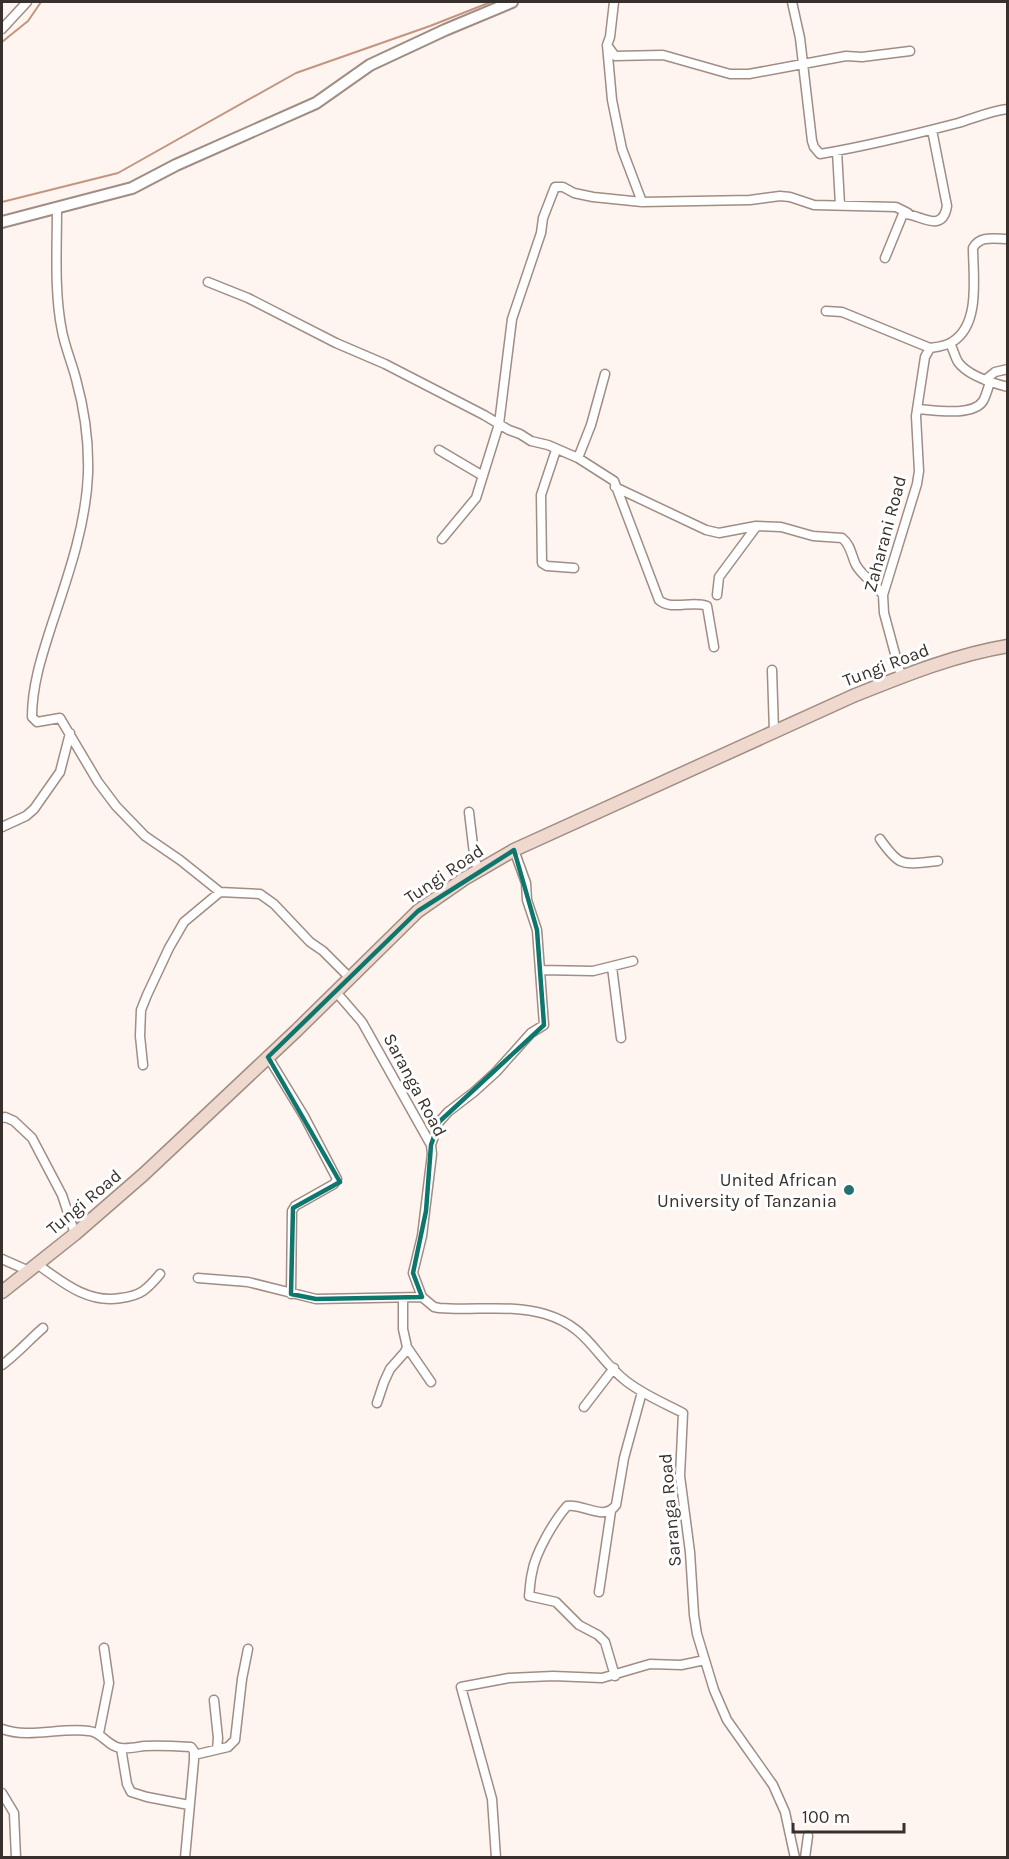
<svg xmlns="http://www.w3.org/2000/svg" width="1009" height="1859" viewBox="0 0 1009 1859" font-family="Karla,sans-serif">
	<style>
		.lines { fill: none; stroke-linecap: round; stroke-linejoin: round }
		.stream { stroke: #c3957f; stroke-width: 2 }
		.minor-casing { stroke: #a08d83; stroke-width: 11 }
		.tertiary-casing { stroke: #a08d83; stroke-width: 14 }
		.secondary-casing { stroke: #a08d83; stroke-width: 15 }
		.minor { stroke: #fff; stroke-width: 8 }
		.tertiary { stroke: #fff; stroke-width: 10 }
		.secondary { stroke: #efd8cd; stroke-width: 12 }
		.marked { fill: none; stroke: #0f766e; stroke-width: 4.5; stroke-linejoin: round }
		.poi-dot { fill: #257072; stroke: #fff; stroke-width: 2 }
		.labels { text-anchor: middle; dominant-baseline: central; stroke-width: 6; stroke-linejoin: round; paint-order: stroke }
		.street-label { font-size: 18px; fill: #38302c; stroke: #fff }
		.poi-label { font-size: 18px; fill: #38302c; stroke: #fff; text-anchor: end }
	</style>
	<rect width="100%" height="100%" fill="#fef5f1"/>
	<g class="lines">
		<path class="stream" d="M2 42 28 21 41 2
			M2 202 118 173 296 73 430 26 491 2"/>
		<defs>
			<path id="minor" d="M614 2 610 37 607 45 612 100 622 149 642 202
				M792 2 800 38 812 141 814 147 820 154C867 146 912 135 958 123 975 118 990 111 1008 109
				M2 29 27 2
				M607 45 615 56 663 55 730 74H749L846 56 862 57 910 51
				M837 151 840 205
				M57 208C57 247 54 292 62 331 65 347 72 363 76 379 84 408 89 443 88 474 86 525 68 576 52 624 42 655 32 685 32 717L37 722 60 718 98 782 116 806 145 836 180 860 220 892
				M885 258 903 214C917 212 942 236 947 206L932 130
				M208 282 248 298 336 343 385 364 484 415 509 430 520 434 531 441 548 445 578 458 614 481 659 600C671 611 693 600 707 606L714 647
				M826 311 842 312 930 348
				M950 343C953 349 955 357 958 362 968 376 992 383 1008 387
				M985 380 995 372 1008 369
				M917 409C933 410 973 417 983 401 986 396 988 388 990 382
				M439 450 483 476
				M556 450 541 495 542 563 547 566 574 568
				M578 458 591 425 605 374
				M615 487 706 530 719 533 756 526 781 527 813 536 842 538C851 545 851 555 856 565 862 576 876 584 883 595
				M442 539 476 498 485 469 499 424 512 319 541 233 543 218 555 187H563L574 193 593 197 642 202 750 200 780 196 790 197 814 205 896 207 908 213
				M717 595 719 577 756 527
				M772 670 774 732
				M901 676 884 613 883 595 917 484 919 471 916 416 925 357 930 348C937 347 946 346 952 342 981 325 973 275 973 248 980 235 995 239 1008 239
				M469 812 474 854 478 871
				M2 827 26 816 34 809 60 772 70 733
				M880 839C901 869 903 864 938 861
				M612 967 621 1038
				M541 970 593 971 633 961
				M336 992 362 1022 431 1145 432 1154 422 1236 413 1273 422 1297 434 1307 439 1308C474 1311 511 1304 545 1314 589 1327 595 1357 626 1381 644 1395 664 1403 683 1413L680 1476 690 1552 694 1615 697 1634 714 1690 727 1720 773 1785 785 1812 795 1858
				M268 1057 304 1116 337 1179 334 1184 295 1206 292 1211 291 1294
				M143 1065 140 1036 141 1010 147 995 169 948 184 922 220 892 260 894 274 904 310 942 323 951 350 978
				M2 1118 5 1117 14 1121 32 1138 62 1195 75 1234
				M431 1145 439 1122 448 1112 474 1092 496 1072 531 1033 544 1025 537 930 527 900 526 883 514 850
				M2 1259 29 1271
				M37 1264C62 1282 88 1304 121 1298 129 1297 137 1295 143 1291 150 1286 155 1280 160 1274
				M198 1278 248 1282 316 1299 422 1297
				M407 1347 431 1382
				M2 1365C17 1354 29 1340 43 1328
				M377 1403 384 1382 390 1369 405 1352 407 1347 403 1329V1298
				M584 1407 614 1368
				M599 1592 611 1511
				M615 1676 605 1642 598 1635 579 1625 556 1602 529 1596C530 1589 530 1581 532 1573 535 1553 554 1521 567 1506 583 1503 604 1522 616 1505L624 1458 642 1392
				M214 1700 218 1738 217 1749
				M2 1729C30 1739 59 1727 89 1731 102 1732 108 1747 121 1748 128 1749 137 1747 144 1746 159 1745 175 1746 191 1747L194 1751V1760L185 1858
				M99 1733 109 1683 104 1648
				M121 1748 127 1784 131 1792 147 1797 189 1805
				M194 1755 228 1747 235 1740 242 1679 248 1649
				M2 1793 14 1813 16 1858
				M496 1858 492 1799 461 1687 509 1678 553 1676 602 1678 650 1664 681 1665 705 1660
				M805 1858 808 1836"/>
			<path id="tertiary" d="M2 222 132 188 176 165 316 103 370 65 445 30 512 2"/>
			<path id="secondary" d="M2 1292 75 1234 144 1174 296 1031 418 911 464 879 514 850 853 696C903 676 954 655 1008 646"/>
		</defs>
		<use href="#minor" class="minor-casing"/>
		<use href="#tertiary" class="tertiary-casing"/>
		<use href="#secondary" class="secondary-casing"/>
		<use href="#minor" class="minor"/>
		<use href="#tertiary" class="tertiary"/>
		<use href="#secondary" class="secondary"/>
	</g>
	<path class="marked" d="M514 850 537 930 544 1025 439 1122 431 1145 426 1211 413 1273 422 1297 316 1299 291 1294 293 1208 340 1182 268 1057 418 911Z"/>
	<circle class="poi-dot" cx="849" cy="1190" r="6"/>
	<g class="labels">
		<g class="street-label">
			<text transform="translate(885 534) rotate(-75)">Zaharani Road</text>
			<text transform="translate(886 665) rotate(-21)">Tungi Road</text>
			<text transform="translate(444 874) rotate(-34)">Tungi Road</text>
			<text transform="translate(415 1085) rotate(62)">Saranga Road</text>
			<text transform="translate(84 1202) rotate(-40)">Tungi Road</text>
			<text transform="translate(670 1510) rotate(-95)">Saranga Road</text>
		</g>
		<g class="poi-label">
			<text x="837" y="1180">United African<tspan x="837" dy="21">University of Tanzania</tspan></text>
		</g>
	</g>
	<rect width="1009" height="1859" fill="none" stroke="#38302c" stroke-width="6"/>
	<path d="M793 1823v9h111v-9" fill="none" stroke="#38302c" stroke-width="3"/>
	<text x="802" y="1823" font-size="18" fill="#38302c" stroke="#ffffff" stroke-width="4.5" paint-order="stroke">100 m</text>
</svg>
